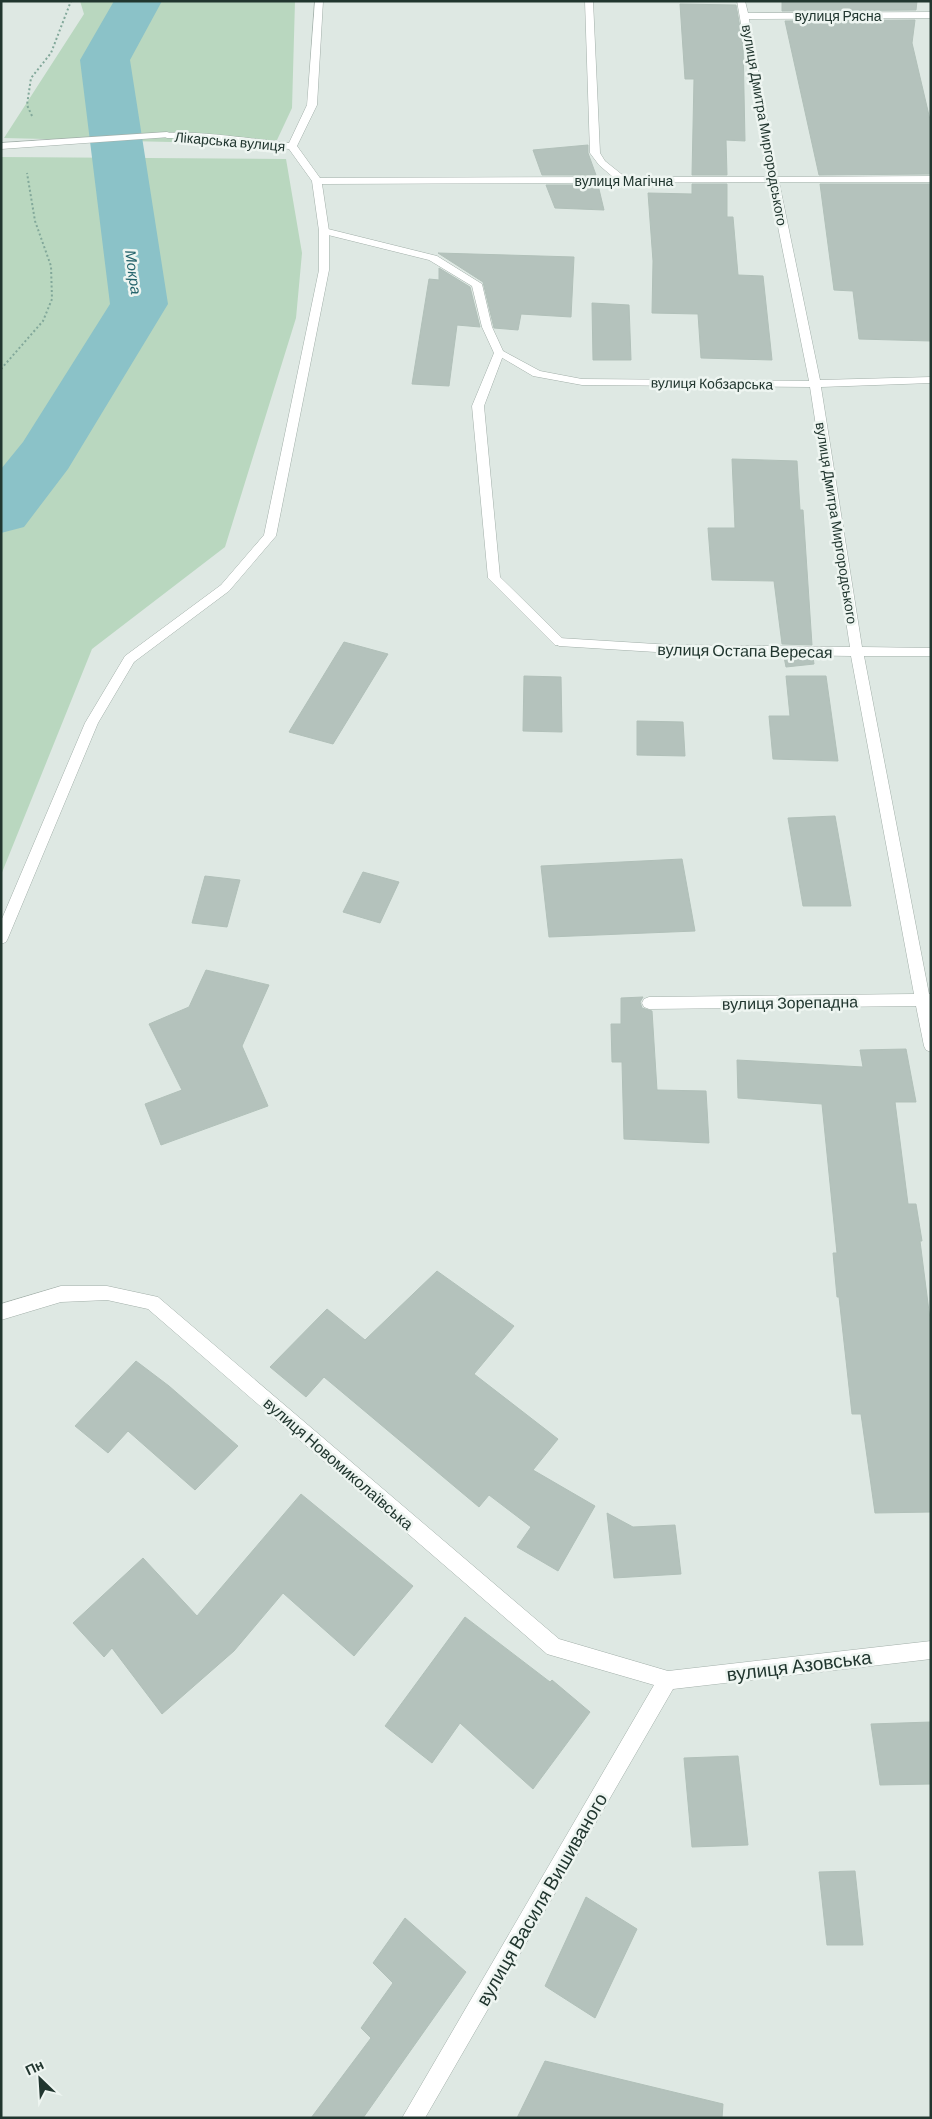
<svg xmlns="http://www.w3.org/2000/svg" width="932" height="2119" viewBox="0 0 932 2119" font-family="Barlow,sans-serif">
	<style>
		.green { fill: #b9d7bf }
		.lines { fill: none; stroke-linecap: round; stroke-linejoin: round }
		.river { fill: #8bc2c8; fill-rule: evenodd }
		.building { fill: #b4c2bc; stroke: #b1c0b9 }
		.service-casing { stroke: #a2afa9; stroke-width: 1 }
		.minor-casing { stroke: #a2afa9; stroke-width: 1 }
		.path { stroke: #82a89a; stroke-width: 2; stroke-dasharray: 2 2.5; stroke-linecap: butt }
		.service { fill: #fff; fill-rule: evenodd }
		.minor { fill: #fff; fill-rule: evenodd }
		.labels { text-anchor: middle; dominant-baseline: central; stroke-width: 5; stroke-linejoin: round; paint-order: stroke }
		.far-street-label { font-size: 14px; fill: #21362f; stroke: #eef5f1 }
		.far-water-label { font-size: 15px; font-style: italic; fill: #22626a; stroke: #eef5f1 }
		.street-label { font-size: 16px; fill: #21362f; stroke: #eef5f1 }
		.near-street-label { font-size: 19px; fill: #21362f; stroke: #eef5f1 }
	</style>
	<rect width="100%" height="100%" fill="#dee8e3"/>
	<path class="green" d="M80 1H295L292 108 277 140 254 144 4 138 84 14Z
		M1 157 286 159 302 253 296 318 225 547 92 649 1 875Z"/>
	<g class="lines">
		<path class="river" d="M114 1H162L130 60 168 304 68 469 24 527 1 533V469L23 442 110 304 80 60Z"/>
	</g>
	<path class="building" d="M782 1H917L916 10 782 11Z
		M680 4 736 5 743 44 745 141 726 140 727 175H692L694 79H685Z
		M915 20 912 43 931 124V174L819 175 785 21Z
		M588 145V153L596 175H542L533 150Z
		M692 184H727V217H733L738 275 763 276 772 360 701 358 698 314 652 313 653 261 648 193 692 194Z
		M820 184H931V341L859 339 853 291 834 290Z
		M546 185H598L604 210 555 208Z
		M438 253 574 257 571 317 521 314 518 330 494 328 483 282Z
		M439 268 470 287 480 327 457 325 449 386 412 384 429 279 439 280Z
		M592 303 629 305 631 360H593Z
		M732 459 797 461 800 510H803L812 645 782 644 774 581 712 580 708 528H735Z
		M344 642 388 654 333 744 289 732Z
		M784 657H813L814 664 786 667Z
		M524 676 561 677 562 732 523 731Z
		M786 676H826L838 761 773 759 769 716H790Z
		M637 721 683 722 685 756 637 755Z
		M835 816 851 906H803L788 818Z
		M682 859 695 931 549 937 541 866Z
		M363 872 399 882 380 923 343 912Z
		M205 876 240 880 227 927 192 923Z
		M206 970 269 985 242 1046 268 1106 161 1145 145 1104 182 1090 149 1024 189 1007Z
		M643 997 640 1002 642 1008 652 1011 657 1090 706 1091 709 1143 624 1139 622 1062H612L611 1024H621V998Z
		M906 1049 916 1102H895L908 1204H916L922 1241H920L931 1327V1512L875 1513 861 1414H852L839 1297H837L833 1253H837L822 1104 738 1098 737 1060 863 1067 860 1050Z
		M437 1271 514 1326 474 1374 558 1439 533 1470 595 1506 558 1571 517 1547 531 1527 489 1495 479 1507 324 1377 306 1397 270 1367 327 1309 365 1340Z
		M136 1361 169 1386 238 1446 195 1490 128 1431 108 1453 75 1426Z
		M301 1494 413 1586 354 1656 283 1593 234 1651 162 1714 112 1648 104 1657 73 1623 143 1558 197 1616Z
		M607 1513 633 1527 675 1525 681 1574 614 1578Z
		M465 1617 550 1682 552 1680 590 1712 533 1789 460 1723 432 1763 385 1726Z
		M931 1722V1784L880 1785 871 1724Z
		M738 1756 748 1845 692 1847 684 1758Z
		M855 1871 863 1945H827L819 1872Z
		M586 1897 637 1929 595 2018 545 1986Z
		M405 1918 466 1972 363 2118H311L371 2038 361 2028 393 1983 373 1963Z
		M545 2061 723 2104 722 2118H517Z"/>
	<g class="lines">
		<defs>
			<path id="service" d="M167 132 170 133V137L1 149V143Z
				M324 228 437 256 482 284 492 327 504 353 484 406 500 577 563 639 565 642 563 645H555L488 578 472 406 494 353 482 327 472 286 429 260 320 233V229Z"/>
			<path id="minor" d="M315 1H323L317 105 297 146 320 178 613 177 599 165 590 153 585 1H593L600 153 605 161 625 177H768L737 1H745L748 13 931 12V18L749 19 777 177 931 176V182H779L820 380 931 377V383L821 387 862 647 931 648V656H864L929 994H931V1052L926 1050 924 1046 916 1006 649 1009 644 1007 642 1003 644 999 649 997 914 994 851 656 672 653 559 646 553 642 559 638 672 645 850 647 810 387 582 385 533 376 494 353 499 350 503 351 540 371 582 379 809 381 769 182 322 184 329 231V270L276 536 229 591 134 662 98 723 8 938 6 942 1 944V921L85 723 125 656 221 585 264 535 319 270V231L312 181 289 149 185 138H167L162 135C172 127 270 141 289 143L307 105Z
				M61 1286H107L158 1297 559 1639 668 1671 931 1641V1659L673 1689 425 2118H402L654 1685 547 1654 148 1309 107 1300 61 1302 1 1320V1304Z"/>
		</defs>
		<use href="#service" class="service-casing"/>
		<use href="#minor" class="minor-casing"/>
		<path class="path" d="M32 116 27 105 31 78 51 53 71 1
			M1 369 43 321 52 299 51 266 35 221 27 173"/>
		<use href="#service" class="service"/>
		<use href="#minor" class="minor"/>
	</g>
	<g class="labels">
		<g class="far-street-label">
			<text x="838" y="15">вулиця Рясна</text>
			<text transform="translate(765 125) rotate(80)">вулиця Дмитра Миргородського</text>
			<text transform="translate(230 141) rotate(5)">Лікарська вулиця</text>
			<text x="624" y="180">вулиця Магічна</text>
			<text transform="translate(712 383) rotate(1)">вулиця Кобзарська</text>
			<text transform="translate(837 523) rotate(81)">вулиця Дмитра Миргородського</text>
		</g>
		<g class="far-water-label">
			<text transform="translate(134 272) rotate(82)">Мокра</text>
		</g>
		<g class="street-label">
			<text transform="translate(745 650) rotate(1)">вулиця Остапа Вересая</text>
			<text transform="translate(790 1002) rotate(-1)">вулиця Зорепадна</text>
			<text transform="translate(339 1463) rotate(41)">вулиця Новомиколаївська</text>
		</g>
		<g class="near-street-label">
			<text transform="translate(799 1665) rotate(-7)">вулиця Азовська</text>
			<text transform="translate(541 1899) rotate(-60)">вулиця Василя Вишиваного</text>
		</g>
	</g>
	<rect width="932" height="2119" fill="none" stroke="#21362f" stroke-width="5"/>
	<g transform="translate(40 2079) rotate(335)" stroke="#eef5f1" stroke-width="4" paint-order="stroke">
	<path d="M0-4L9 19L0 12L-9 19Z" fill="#21362f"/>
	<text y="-8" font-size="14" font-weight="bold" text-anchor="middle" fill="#21362f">Пн</text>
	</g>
</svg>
